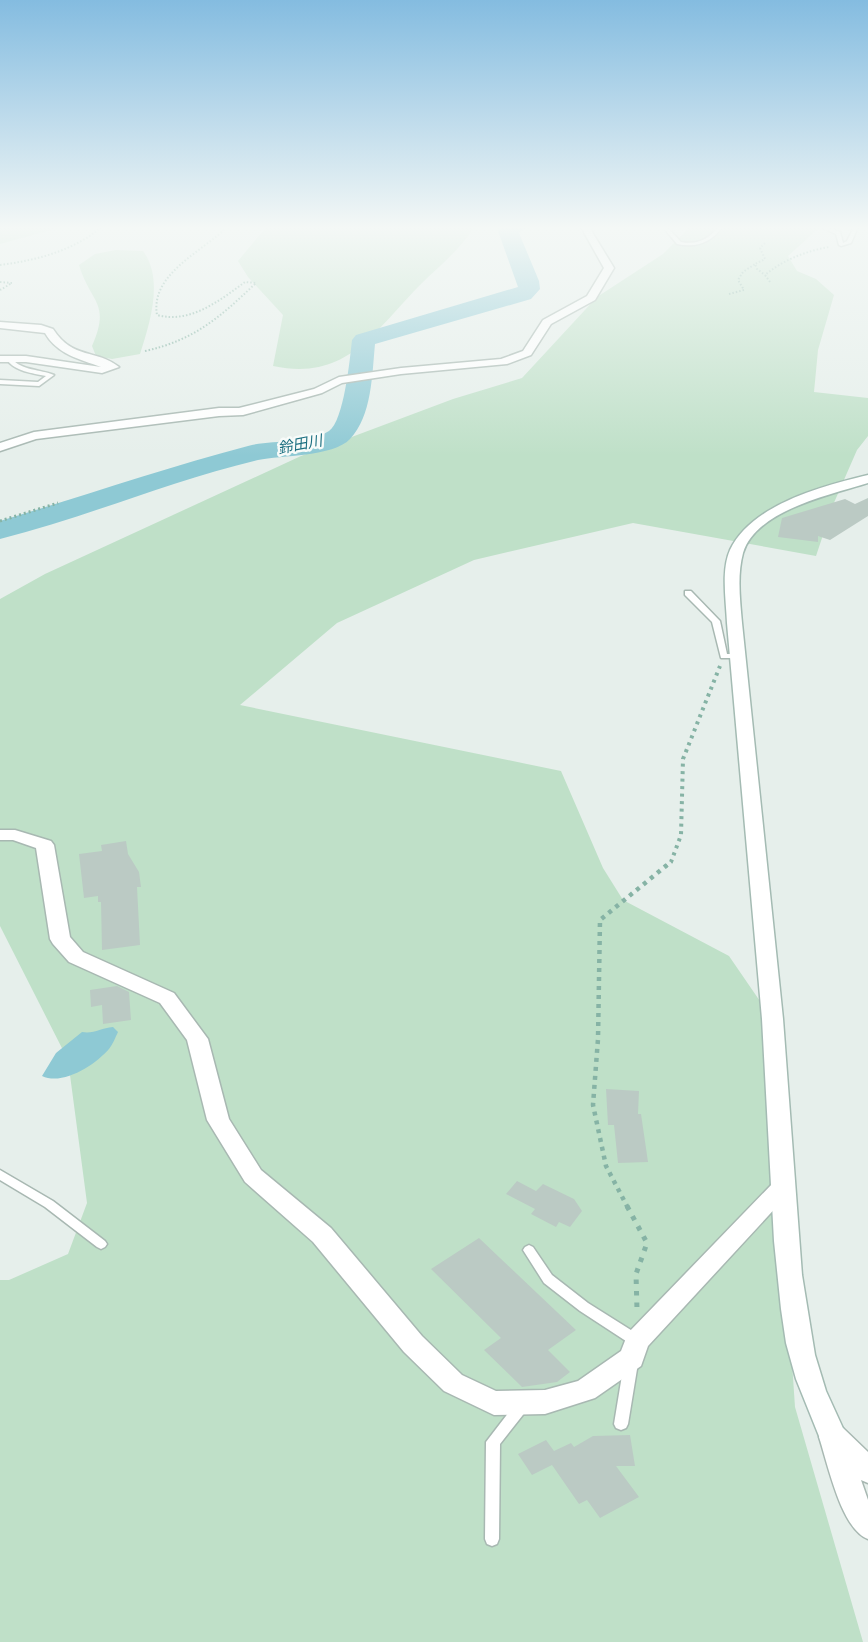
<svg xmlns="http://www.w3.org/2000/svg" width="868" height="1642" viewBox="0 0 868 1642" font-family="'Alegreya Sans','Noto Sans JP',sans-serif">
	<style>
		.green { fill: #bfe0c8 }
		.water { fill: #8ec9d4 }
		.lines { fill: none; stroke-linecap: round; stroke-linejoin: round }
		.river { fill: #8ec9d4; fill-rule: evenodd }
		.building { fill: #bbcac4 }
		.lane-casing { stroke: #a8b8b2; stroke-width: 3 }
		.street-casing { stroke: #a8b8b2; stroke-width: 3 }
		.secondary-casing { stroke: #a4bbb3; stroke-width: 3 }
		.path-far4 { stroke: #86b3a5; stroke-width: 2; stroke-dasharray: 1.5 2; stroke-linecap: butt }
		.path-far3 { stroke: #86b3a5; stroke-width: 3; stroke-dasharray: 2 3; stroke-linecap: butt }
		.path-far2 { stroke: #86b3a5; stroke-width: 4; stroke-dasharray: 3 4.5; stroke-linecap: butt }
		.path-far1 { stroke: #86b3a5; stroke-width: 4.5; stroke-dasharray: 4 5; stroke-linecap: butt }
		.path { stroke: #86b3a5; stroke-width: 5; stroke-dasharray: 4.5 7; stroke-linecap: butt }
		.lane { fill: #fff; fill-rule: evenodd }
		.street { fill: #fff; fill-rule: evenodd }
		.secondary { fill: #fff; fill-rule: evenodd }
		.labels { text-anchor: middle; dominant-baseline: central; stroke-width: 5; stroke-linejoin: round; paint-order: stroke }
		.far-water-label { font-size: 15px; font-style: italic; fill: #1c6f80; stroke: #f7fbf9 }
	</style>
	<rect width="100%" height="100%" fill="#e6efeb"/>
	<path class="green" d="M0 227H62L0 244Z
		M266 227H474C461 249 439 266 421 284 375 330 348 382 273 366L283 315 248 277 238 261Z
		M690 227H820L788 256 797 271 816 279 834 295 818 350 814 392 868 398V436L857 450 833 505 816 556 633 523 474 560 337 623 240 705 561 771 603 868 623 900 729 956 784 1036 779 1169 795 1407 863 1642H0V1280H9L68 1254 87 1203 68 1060 0 926V599L45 574 301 456 453 399 522 378 597 297 663 254Z
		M116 250 143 251C164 279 150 323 140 354L112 359 96 356 92 346C111 302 91 304 79 265L95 254Z"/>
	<path class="water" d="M113 1027 118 1032C115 1038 113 1044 109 1049 95 1065 63 1086 42 1076L56 1053 82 1032C94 1034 101 1028 113 1027Z"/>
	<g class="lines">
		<path class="river" d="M502 227H526L519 233 539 281 540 289 531 299 375 344C372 375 372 416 350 439 333 457 281 455 258 460 170 481 87 517 0 539V521C83 496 165 468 248 446 273 439 306 445 329 431 344 421 350 358 352 340L356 335 518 287 498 231Z"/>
	</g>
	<path class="building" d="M868 498V516L830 540 818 536V542L778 537 782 518 845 499 855 504Z
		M126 841 128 854 139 872 141 887H137L140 945 102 950 101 902H98V896L84 898 79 854 102 851 101 845Z
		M117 986 129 992 131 1020 103 1024 102 1005 91 1007 90 990Z
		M606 1089 639 1091 638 1114H641L648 1162 618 1163 614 1125H608Z
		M517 1181 536 1191 543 1184 574 1199 582 1211 570 1227 559 1222 556 1227 531 1214 535 1209 506 1194Z
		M479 1238 576 1330 548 1350 570 1372 557 1382 522 1387 484 1350 501 1338 431 1269Z
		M630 1435 635 1466H616L639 1497 600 1518 587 1500 579 1504 552 1465 532 1475 518 1454 546 1440 554 1451 571 1443 574 1447 593 1436Z"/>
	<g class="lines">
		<defs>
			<path id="lane" d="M663 227H667L681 242C697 245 708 240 718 227H722C711 243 696 248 677 244Z
				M820 227H825L840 232 843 243 847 241 854 227H858L851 243 841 246 839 245 836 234Z
				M7 358H11C22 371 40 369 54 375L39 386 0 384V380L38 382 46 376C32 373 16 372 6 359Z
				M685 591H691L720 621 727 654H741L742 656 741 658H721L712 622 685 595Z
				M0 1170 53 1201 105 1241 107 1244 105 1247 101 1249 97 1247 45 1207 0 1180Z
				M529 1245 533 1247 552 1275 588 1303 642 1337 643 1341 642 1345 637 1346 632 1345 580 1311 544 1283 523 1250 525 1247Z
				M631 1357 636 1359 638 1363 628 1424 626 1428 621 1430 616 1428 614 1424 624 1363 626 1359Z
				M521 1401 526 1403 528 1407 526 1411 500 1444 499 1539 497 1544 492 1546 487 1544 485 1539 486 1442 516 1403Z"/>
			<path id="street" d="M581 227H589L614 268 595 300 551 324 531 355 507 364 401 374 342 383 322 393 243 415 219 416 36 439 0 451V443L34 432 219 408H239L314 389 339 377 401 368 501 359 523 351 543 320 587 296 604 268Z
				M0 322 41 325 53 329C73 360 97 349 119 367L102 373 26 362H0V356H26L101 367C79 359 57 354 45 333L0 328Z
				M0 830H15L51 841 54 845 70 937 83 952 174 993 208 1039 229 1119 261 1170 331 1228 422 1336 462 1375 496 1391 545 1390 578 1381 621 1351 628 1333 773 1183 781 1180 789 1183 793 1189 648 1346 641 1366 595 1398 545 1414 494 1415 444 1391 404 1352 313 1242 245 1182 207 1120 187 1040 160 1003 69 962 53 944 50 939 36 848 13 840H0Z
				M833 1425 843 1428 868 1452V1483L861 1480 868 1500V1539C841 1529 828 1464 819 1437L823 1428Z"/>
			<path id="secondary" d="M868 475V483C830 495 756 510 743 553 737 575 740 600 742 623L783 1019 802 1275 815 1355 826 1391 847 1437 843 1446 833 1449 823 1446 796 1379 786 1343 781 1309 774 1241 762 1019 727 623C726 600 721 570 730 550 752 504 823 486 868 475Z"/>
		</defs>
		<use href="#lane" class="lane-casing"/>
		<use href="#street" class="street-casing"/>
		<use href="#secondary" class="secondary-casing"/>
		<path class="path-far4" d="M765 243 760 248 765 259 755 264 757 269 765 275
			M0 265C38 260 72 251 102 227
			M0 282 12 283 0 290
			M770 282 765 275C783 260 806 251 829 247
			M729 294 744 290 738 280 743 272 755 264
			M145 351C195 340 220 317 256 283L245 282C219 301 190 324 157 315 150 274 202 252 227 227"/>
		<path class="path-far3" d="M0 521 58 503"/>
		<path class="path-far2" d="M665 867 671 862 681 835 683 759 720 666"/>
		<path class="path-far1" d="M628 1208 606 1166 593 1105 598 1039 600 920 667 865"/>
		<path class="path" d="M627 1206 647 1243 636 1274 637 1310"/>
		<use href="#lane" class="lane"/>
		<use href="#street" class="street"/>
		<use href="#secondary" class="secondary"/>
	</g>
	<linearGradient id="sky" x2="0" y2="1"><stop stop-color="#84bce0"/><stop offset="0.5" stop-color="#f4f8f6"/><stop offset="1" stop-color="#f4f8f6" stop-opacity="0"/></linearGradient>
	<rect width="868" height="456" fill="url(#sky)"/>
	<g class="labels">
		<g class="far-water-label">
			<text transform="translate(300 445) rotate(-11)">鈴田川</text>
		</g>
	</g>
</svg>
